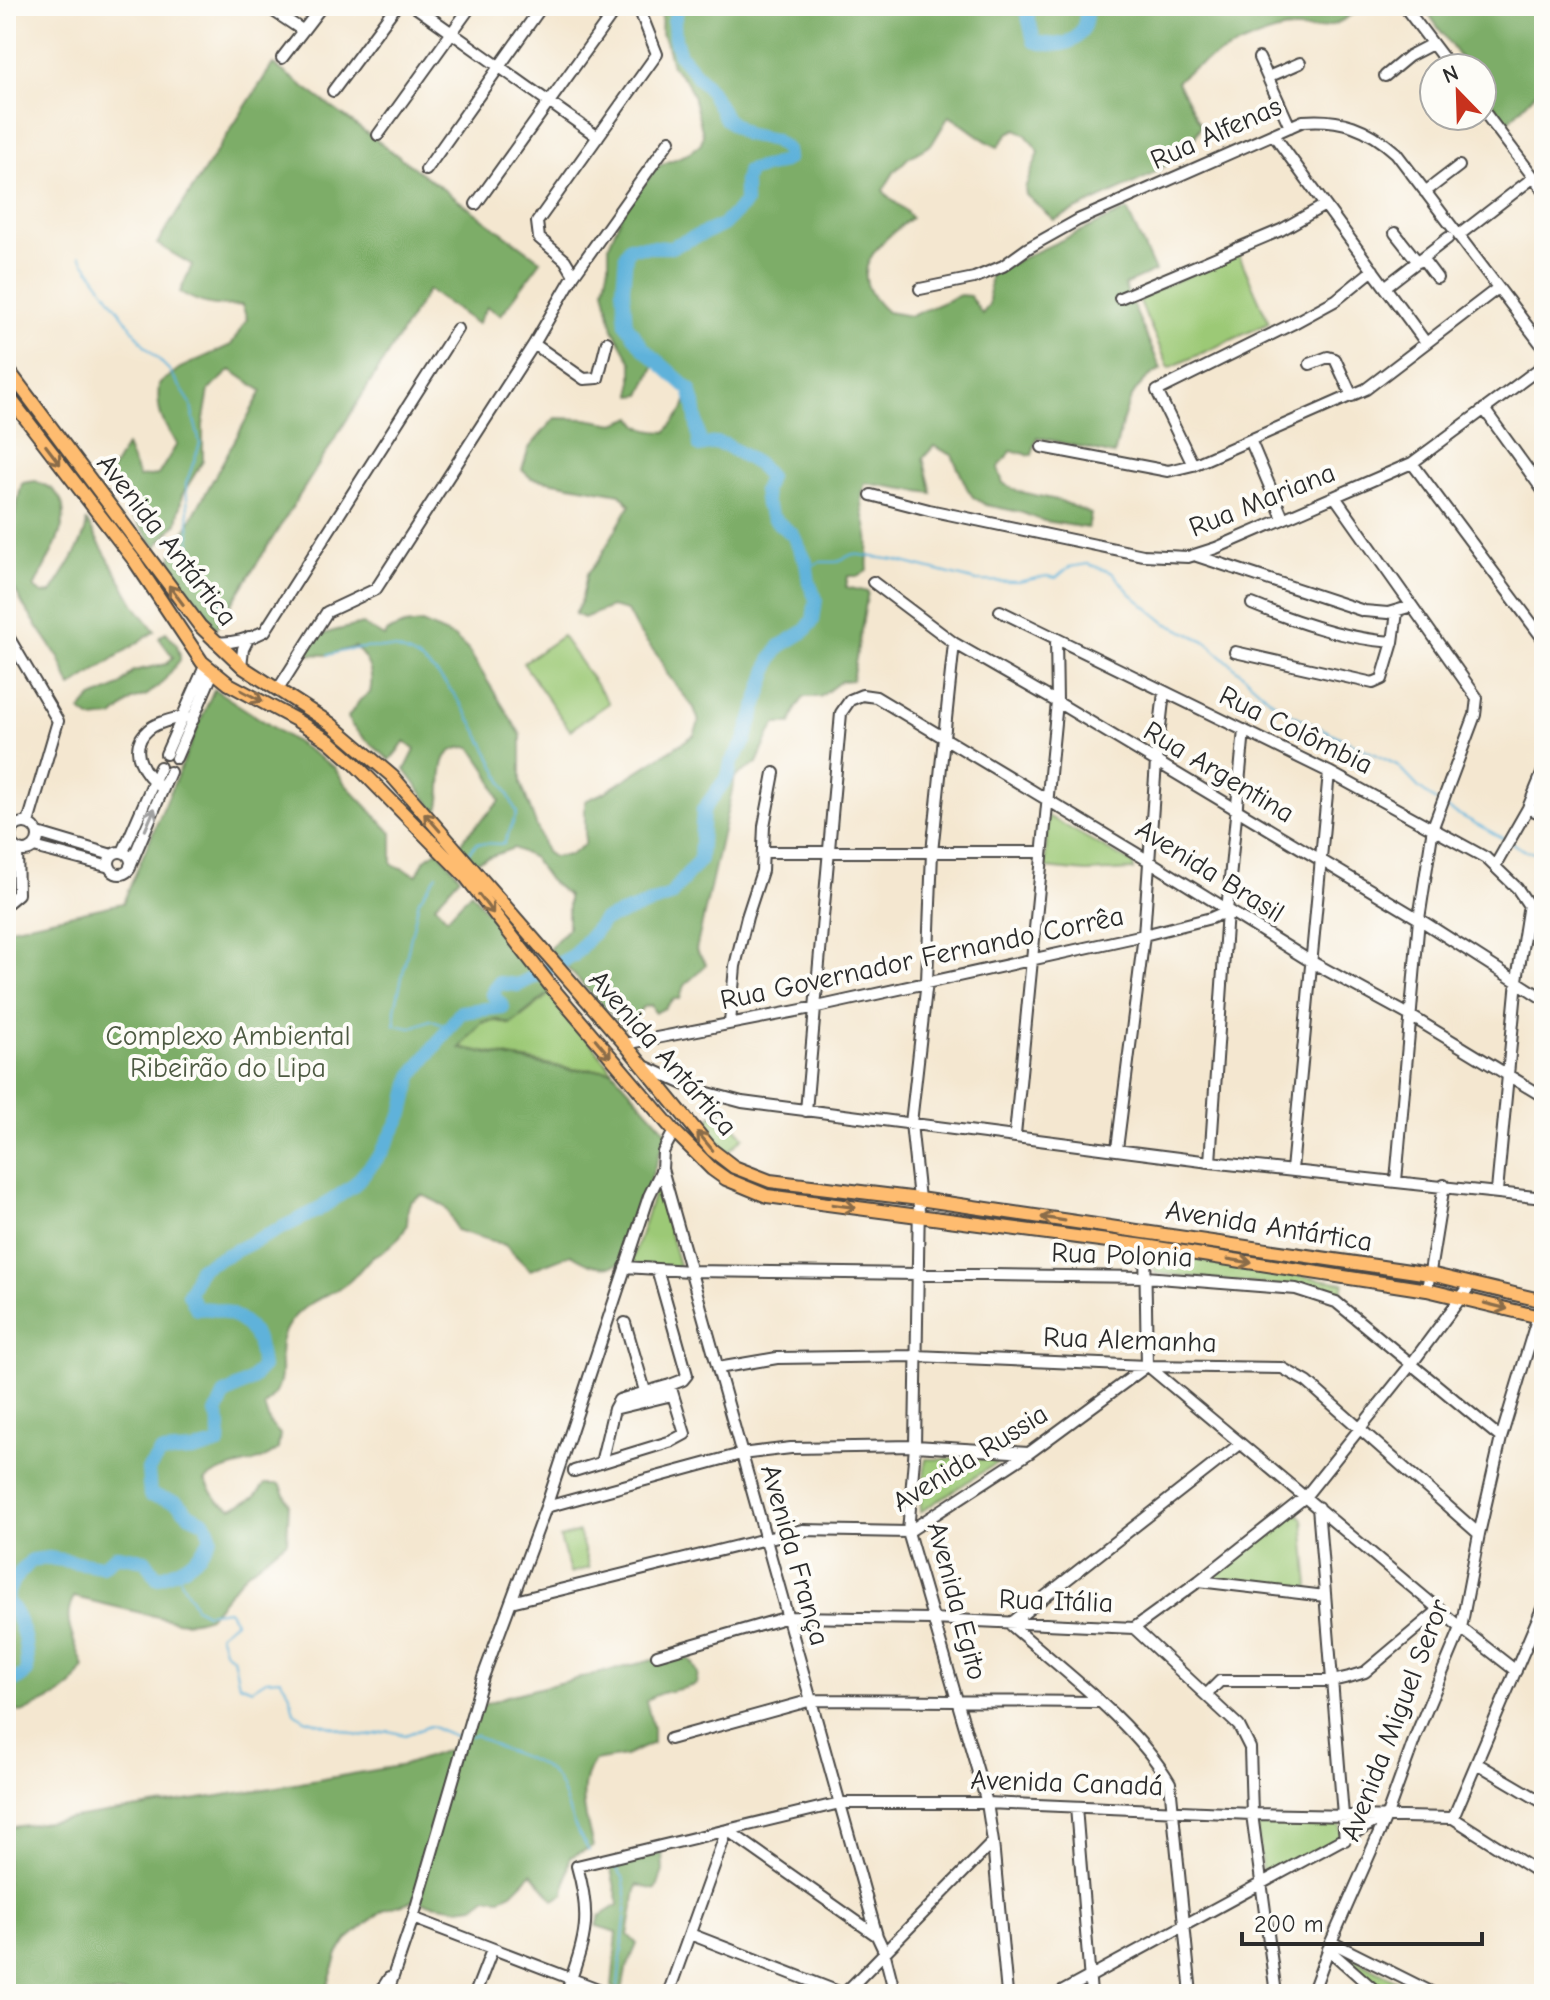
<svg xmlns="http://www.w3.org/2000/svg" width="1550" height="2000" viewBox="0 0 1550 2000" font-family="'Comic Neue',sans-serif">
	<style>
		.green { fill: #9cc976; stroke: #647a50; stroke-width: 2 }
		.forest { fill: #7dad67; stroke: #546c49; stroke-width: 2 }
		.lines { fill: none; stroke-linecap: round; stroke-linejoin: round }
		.stream { stroke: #5eb2da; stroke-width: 2 }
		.river { stroke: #5eb2da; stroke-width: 14 }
		.minor-casing { stroke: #494744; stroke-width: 14 }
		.major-casing { stroke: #494744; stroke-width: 16 }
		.minor { stroke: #fff; stroke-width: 10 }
		.major { stroke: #febc70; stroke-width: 12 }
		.oneway { stroke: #8a6c4a }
		.oneway2 { stroke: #a0a0a0 }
		.labels { text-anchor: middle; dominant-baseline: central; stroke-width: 8; stroke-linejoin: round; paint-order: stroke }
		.street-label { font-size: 28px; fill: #2b2b2b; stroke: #fdfcf7 }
		.park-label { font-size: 28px; fill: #4d5a42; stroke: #fdfcf7 }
	</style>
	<rect width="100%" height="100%" fill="#fdfcf7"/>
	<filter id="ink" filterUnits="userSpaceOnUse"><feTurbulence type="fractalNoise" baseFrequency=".0125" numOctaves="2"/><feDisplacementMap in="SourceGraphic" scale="16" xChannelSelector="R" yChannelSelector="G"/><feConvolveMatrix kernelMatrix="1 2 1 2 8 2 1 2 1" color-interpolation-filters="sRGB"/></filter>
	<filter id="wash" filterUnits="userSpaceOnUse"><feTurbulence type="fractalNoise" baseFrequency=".006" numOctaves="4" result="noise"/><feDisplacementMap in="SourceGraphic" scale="32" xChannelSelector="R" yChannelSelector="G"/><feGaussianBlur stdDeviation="1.8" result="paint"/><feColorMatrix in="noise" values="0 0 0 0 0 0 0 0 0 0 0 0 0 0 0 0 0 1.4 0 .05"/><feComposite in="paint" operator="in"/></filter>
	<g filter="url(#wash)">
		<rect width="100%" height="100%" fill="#f4e7d0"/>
		<path class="green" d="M1238 253 1269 323 1169 368 1138 298Z
			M562 636 609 703 570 730 523 663Z
			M1048 816 1133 864 1134 870 1086 872 1045 868Z
			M551 992 612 1070 573 1069 459 1047 481 1023 497 1021 510 1025C524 1014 538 1005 551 992Z
			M719 1109 744 1137 727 1153 701 1126Z
			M656 1186 679 1265 676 1268 631 1264Z
			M1157 1253 1344 1283 1340 1297 1314 1290 1155 1273 1154 1259Z
			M926 1459H1003L920 1512Z
			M1296 1511 1303 1519 1309 1587 1304 1591 1214 1580 1212 1572Z
			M579 1532 589 1568 570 1573 560 1538Z
			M1256 1820 1339 1823 1342 1839 1263 1881Z
			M1350 1956 1408 1987V1991L1406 1994H1384L1349 1958Z"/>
		<path class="forest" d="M662 6H1366C1351 16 1333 28 1315 29 1305 30 1293 28 1283 30 1261 34 1189 65 1177 82L1201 125 1188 151 1149 176 1054 220 1026 195 1025 188 1039 152 1026 135 1016 129 1008 133 998 147C977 138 967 125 949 116L932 144 908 158 895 171 883 190C890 202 905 206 911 218 875 246 843 273 887 312L911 316 960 295 970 296 982 314 989 305 990 273 1127 210 1155 271 1124 285 1161 369C1125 388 1124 419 1114 455L1037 437 1032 455 1011 451 998 468 1003 483 1017 491 1061 501 1091 514 1088 528 1044 521 1020 512 986 505 973 497 967 488 952 455 934 446 923 458 932 493 865 483C858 503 865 517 868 536 870 547 866 559 868 570L859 576H848L846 587 868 592 852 680 841 681 820 697H804L796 709 791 724H776L770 733 757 763 735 777 696 950 706 964C695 980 685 977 680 999H674L665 1008 655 1013 651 1005 643 1007 637 1014 629 1029 617 1020 549 949 568 928V896L549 880 533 858 514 848 472 863 459 847 465 837 500 801 488 772 471 747C428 745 448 789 437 813L405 770 415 750 405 742 390 760 365 739 351 725 348 717 360 700 370 693C374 673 369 661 355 647L328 655 302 654C317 629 336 632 362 624L384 637 388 631 405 625 422 623 454 637 468 650 521 735V783L546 852 553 857 570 855 585 844V801L605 792 694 735 699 722 694 708 667 674 661 660 637 630 627 611 611 607 584 618 575 614 581 602 587 574 598 561 630 505 620 494 531 478 522 470 529 448 555 418 586 419 615 424 633 417C640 431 651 431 666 432L683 410 690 390 657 360 641 395 632 396V363L613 329 604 289 609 265V245L622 213 658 166 687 154 701 144 703 134 693 96 687 82 672 66 666 42 661 34Z
			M1423 6H1544V84L1507 123 1482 88V68H1467Z
			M273 64 541 261 501 315 487 307 477 324 428 290 216 629 170 577 172 554 262 391 231 370 209 390 203 425V461L182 495 177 523 156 547 105 481 126 446 139 477 158 475 177 444C162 423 156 411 159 384L180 368 231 345 247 319 242 305C217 307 201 305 180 292L192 265 157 244Z
			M36 481C41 484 48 486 53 490 82 513 44 563 34 588L42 594 51 593C60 578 90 536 86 520L136 607 155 631 71 687 59 658 23 605 6 572V551L22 483Z
			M166 632 177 645 180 656V660L162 683 147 695 132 700 113 717 91 719 80 711 90 699 120 686 133 671 167 664 173 657 159 638Z
			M214 689 334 767 345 784 392 833V864L417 875 425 859 438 850 460 877 435 905 447 918 471 892 551 992 511 1024 498 1020 482 1022 460 1048 572 1070H612L667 1132 622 1262C604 1272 587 1264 571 1254L530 1270 505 1245 456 1230C449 1207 444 1204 422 1195 404 1203 409 1207 407 1224 405 1233 395 1242 388 1248 383 1252 377 1254 372 1257 363 1265 356 1277 346 1284 324 1298 301 1303 287 1327 269 1358 297 1375 264 1406L270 1424 280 1434 278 1449C257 1468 225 1463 205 1481L219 1502 232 1508 254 1498 265 1484H280L289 1503 287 1541 245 1574 209 1617C197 1621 188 1623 175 1621L74 1597C60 1620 76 1643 84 1667L72 1685 61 1694 24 1712 6 1710V929L123 903Z
			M673 1655 691 1660 698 1673 696 1684C678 1692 662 1689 646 1701L653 1728V1743L625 1756 594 1761C575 1787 586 1818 593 1847L570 1857 564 1894 554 1900 532 1873 512 1893 501 1898 487 1897 474 1906 458 1908 412 1901 383 1910 347 1940 338 1954 325 1994H6V1828L271 1788 404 1765 456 1747 467 1737 475 1708 507 1696Z
			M662 1853 663 1871 656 1890 637 1885 628 1935 637 1944 626 1970 622 1991 612 1987 617 1932 597 1926 600 1916 619 1904 610 1866Z"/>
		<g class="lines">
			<path class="stream" d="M80 256 145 346 169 370 190 402 200 444 186 484 191 551 217 591 221 615
				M807 569 819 562H836L853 554 895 560 977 581 1018 582 1047 576 1056 578 1069 567 1088 564 1113 573 1131 594 1166 623 1205 641 1281 709 1397 765 1419 788 1436 801
				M328 655C350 649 371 645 395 649 454 661 493 764 517 813L504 844 477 843 467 854
				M1445 807 1506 840
				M1511 843 1526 851 1544 854
				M437 875 419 900 395 1009V1025L411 1028 430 1020 451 1028
				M177 1572 195 1607 206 1613 228 1610 235 1621 219 1634 225 1652 233 1657 239 1684 252 1689 266 1680 280 1679 289 1692 294 1712 305 1719 359 1735 368 1736 389 1731 405 1735 430 1726 460 1738
				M470 1737 476 1735C498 1752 529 1754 550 1772 564 1785 566 1807 574 1824 578 1833 584 1842 589 1851
				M613 1864 623 1877 627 1900 618 1986"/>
			<path class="river" d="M1019 6 1027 12 1034 41C1064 50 1088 42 1086 6
				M6 1597 13 1580 32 1560 49 1558 102 1566 117 1555 145 1560 157 1578C183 1569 198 1562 211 1537L205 1522 190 1515 176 1502 150 1495 148 1470 160 1453 193 1451 219 1444 220 1426 216 1413 225 1394 250 1381 262 1367C261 1359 260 1349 257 1341 248 1318 220 1306 197 1309L189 1294 200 1268 318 1210 353 1186 381 1154 403 1113 412 1076 461 1012 503 1007 492 994 499 983 518 985 573 956 604 920 670 896 700 859 703 810 728 776 731 763 745 741 771 660 780 646 805 631 813 620 816 599 809 583 806 562 793 535 773 518 766 505 764 491 769 477 759 465 726 445 715 443 700 446 694 404 690 390 643 348 626 324 623 289 626 255 630 247H671L723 225 745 203V181L748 171C763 166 774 167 787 159V150L774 140 745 134 726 119 711 92 680 55 675 39 674 22 678 6
				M6 1600C24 1621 27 1646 27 1672L18 1679 6 1677"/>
		</g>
	</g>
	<g filter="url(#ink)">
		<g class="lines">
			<defs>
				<path id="minor" d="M266 6 302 30
					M414 6 598 137
					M1404 6 1451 68
					M282 58 322 6
					M1259 58 1290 127
					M1385 76 1409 56 1432 44
					M1268 77 1300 63
					M333 91 396 6
					M1482 109 1544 191
					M1273 134 1426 343
					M378 135 471 6
					M426 170 542 6
					M1425 192 1459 166
					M476 204 618 6
					M1395 233 1418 262
					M1459 235 1534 177
					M1422 258 1437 278
					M574 275 565 260 539 238 537 222 657 54 638 6
					M1385 287 1448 238
					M920 289 974 278 1003 266 1028 248 1078 220 1303 121C1341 118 1367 127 1396 153L1544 348
					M1120 298 1281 230 1325 205
					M534 344 584 379 598 378 607 342
					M1310 364 1328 357 1335 359 1352 396
					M1484 409 1544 492
					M1251 442 1283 518
					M1042 447 1168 471 1193 465 1366 389 1498 288
					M1541 453 1544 450
					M1412 463 1544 640
					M1193 465 1157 391 1292 324 1336 300 1373 270
					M871 495 929 510 1143 555 1188 557 1216 548 1412 463 1544 365
					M1335 497 1477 698 1475 715 1433 827 1419 919 1396 1181
					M1197 556 1364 611 1388 613 1412 606
					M873 582 954 643 1057 702 1419 919 1544 999
					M1252 604C1296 622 1345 639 1393 642L1397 612
					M1000 611 1329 772 1486 858 1517 888 1544 928
					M6 633 58 721 28 823
					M215 642C231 644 250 639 265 631L457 329
					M954 643 932 852 927 981 911 1123 919 1199 915 1446 908 1532 987 1803 993 1842 1007 1994
					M1235 652 1373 683 1382 679 1393 642
					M241 666 243 649 249 637
					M279 688 327 612 376 589 534 344 574 275 670 140
					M166 754 205 666
					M176 758 213 672
					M163 789C145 776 126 749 148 730 156 722 172 720 183 716L193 720
					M1528 808 1544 815
					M6 819 16 825
					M10 837a14 14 0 1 1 28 0a14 14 0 1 1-28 0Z
					M38 833 112 855
					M34 847 110 867
					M123 852 160 767
					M764 852H1041
					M109 863a11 11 0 1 1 22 0a11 11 0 1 1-22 0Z
					M130 866 170 772
					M1495 866 1528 808 1544 769
					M6 904 18 894 17 849
					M730 1023 735 966 747 917 762 871 764 826 774 773
					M625 1044 817 1007 1144 935 1211 918 1227 911
					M646 1067 697 1090 742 1102 1210 1162 1544 1198
					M806 1111 841 713 850 700 862 695 876 697 1149 861 1310 961 1409 1015 1544 1097
					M674 1131 663 1152 662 1169 877 1936 884 1951 895 1994
					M1015 1135 1057 702 1056 638
					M1117 1149 1144 935 1156 762 1164 692
					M1210 1162 1227 911 1244 730
					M1292 1170 1329 772
					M1497 1191 1517 980 1529 904
					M625 1267 690 1271 1146 1277 1296 1289 1336 1302 1501 1438
					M1427 1290 1444 1185
					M625 1323 645 1391
					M1148 1366 1461 1628 1516 1671
					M718 1368 777 1358 916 1356 1147 1366 1282 1368 1307 1382 1479 1534
					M614 1409 672 1395
					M601 1463 614 1409 619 1400 670 1385
					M574 1471 672 1441 685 1434 670 1385 683 1380 687 1375 657 1269
					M546 1507 741 1454 791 1448 915 1446 1029 1453
					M1318 1507 1345 1840
					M1199 1581 1325 1596
					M511 1602 802 1530 908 1532 1029 1453 1147 1366 1145 1246
					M1134 1628 1239 1726 1250 1748 1252 1814 1276 1994
					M657 1655 788 1617 932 1619 1134 1628 1199 1581 1305 1497 1413 1362 1471 1284
					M1206 1695 1220 1681H1332L1349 1677 1365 1672 1440 1609
					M670 1739 812 1700 1098 1702
					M1478 1764 1544 1803
					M1076 1807 1091 1994
					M1453 1818 1544 1604
					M727 1830 876 1935
					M413 1918 611 1994
					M690 1934 844 1994
					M1331 1942 1435 1994
					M1328 1949 1379 1994
					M379 1994 389 1978
					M387 1994 413 1918 483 1677 546 1507 649 1196 662 1169
					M475 1994 492 1950
					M566 1994C584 1940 593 1922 577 1866L840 1803H987L1252 1814 1453 1818 1544 1876
					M668 1994 727 1830
					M844 1994 993 1842
					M1058 1994 1387 1815
					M1191 1994 1170 1783C1136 1724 1061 1669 1010 1624L1240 1444
					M1312 1994 1331 1942 1387 1815 1416 1735 1461 1628 1479 1534 1501 1438 1538 1316"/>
				<path id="major" d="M6 367 200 626 244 668 331 724 392 776 625 1044 712 1150 734 1167 770 1181 919 1199 1430 1274 1544 1301
					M6 393 134 560 202 662 229 684 296 720 329 741 355 764 466 877 553 989 674 1131 712 1169 726 1179 767 1196 1145 1246 1427 1290 1544 1318"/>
			</defs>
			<use href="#minor" class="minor-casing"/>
			<use href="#major" class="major-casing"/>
			<use href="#minor" class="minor"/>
			<use href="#major" class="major"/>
		</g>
		<defs><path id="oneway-shaft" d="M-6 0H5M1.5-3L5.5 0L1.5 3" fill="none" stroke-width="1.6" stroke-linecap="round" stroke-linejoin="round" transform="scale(2)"/></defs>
		<g class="oneway">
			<use href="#oneway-shaft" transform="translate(53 455) rotate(53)"/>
			<use href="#oneway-shaft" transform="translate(176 595) rotate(-127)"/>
			<use href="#oneway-shaft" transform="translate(252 696) rotate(28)"/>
			<use href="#oneway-shaft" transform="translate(432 822) rotate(-131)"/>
			<use href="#oneway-shaft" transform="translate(486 904) rotate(53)"/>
			<use href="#oneway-shaft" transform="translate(603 1048) rotate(50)"/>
			<use href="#oneway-shaft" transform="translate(705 1141) rotate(-130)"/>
			<use href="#oneway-shaft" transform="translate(844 1206) rotate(8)"/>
			<use href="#oneway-shaft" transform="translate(1053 1219) rotate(-171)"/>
			<use href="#oneway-shaft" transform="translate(1240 1261) rotate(9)"/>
			<use href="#oneway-shaft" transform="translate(1496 1306) rotate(14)"/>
		</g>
		<use class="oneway2" href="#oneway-shaft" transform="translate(150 819) rotate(-67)"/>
	</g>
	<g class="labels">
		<g class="street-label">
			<text transform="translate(1216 133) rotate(-24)">Rua Alfenas</text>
			<text transform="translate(1262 500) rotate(-22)">Rua Mariana</text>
			<text transform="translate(167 540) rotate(52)">Avenida Antártica</text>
			<text transform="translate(1296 730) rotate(26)">Rua Colômbia</text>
			<text transform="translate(1219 772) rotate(31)">Rua Argentina</text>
			<text transform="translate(1210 871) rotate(32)">Avenida Brasil</text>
			<text transform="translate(922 958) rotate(-12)">Rua Governador Fernando Corrêa</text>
			<text transform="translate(663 1053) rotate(49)">Avenida Antártica</text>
			<text transform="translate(1269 1226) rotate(9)">Avenida Antártica</text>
			<text transform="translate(1122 1255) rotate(2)">Rua Polonia</text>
			<text transform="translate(1130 1340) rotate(2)">Rua Alemanha</text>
			<text transform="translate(970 1458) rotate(-32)">Avenida Russia</text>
			<text transform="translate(795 1555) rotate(74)">Avenida França</text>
			<text transform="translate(957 1601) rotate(75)">Avenida Egito</text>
			<text transform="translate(1056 1601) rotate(2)">Rua Itália</text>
			<text transform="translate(1395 1720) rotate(-69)">Avenida Miguel Seror</text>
			<text transform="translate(1067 1783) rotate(2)">Avenida Canadá</text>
		</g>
		<g class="park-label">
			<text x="228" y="1036">Complexo Ambiental<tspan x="228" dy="32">Ribeirão do Lipa</tspan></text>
		</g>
	</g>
	<rect width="1550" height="2000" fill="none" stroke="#fdfcf7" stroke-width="32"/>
	<g transform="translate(1458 92) rotate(337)"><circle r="38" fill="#fdfcf7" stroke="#a9a8a5" stroke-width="2"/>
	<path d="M0-6L14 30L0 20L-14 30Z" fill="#c8321e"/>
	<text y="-12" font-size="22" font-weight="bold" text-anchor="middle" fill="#2b2b2b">N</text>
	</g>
	<path d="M1242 1932v12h240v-12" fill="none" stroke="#2b2b2b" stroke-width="4"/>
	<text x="1254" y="1932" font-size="24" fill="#2b2b2b" stroke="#fdfcf7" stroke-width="6" paint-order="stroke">200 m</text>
</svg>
